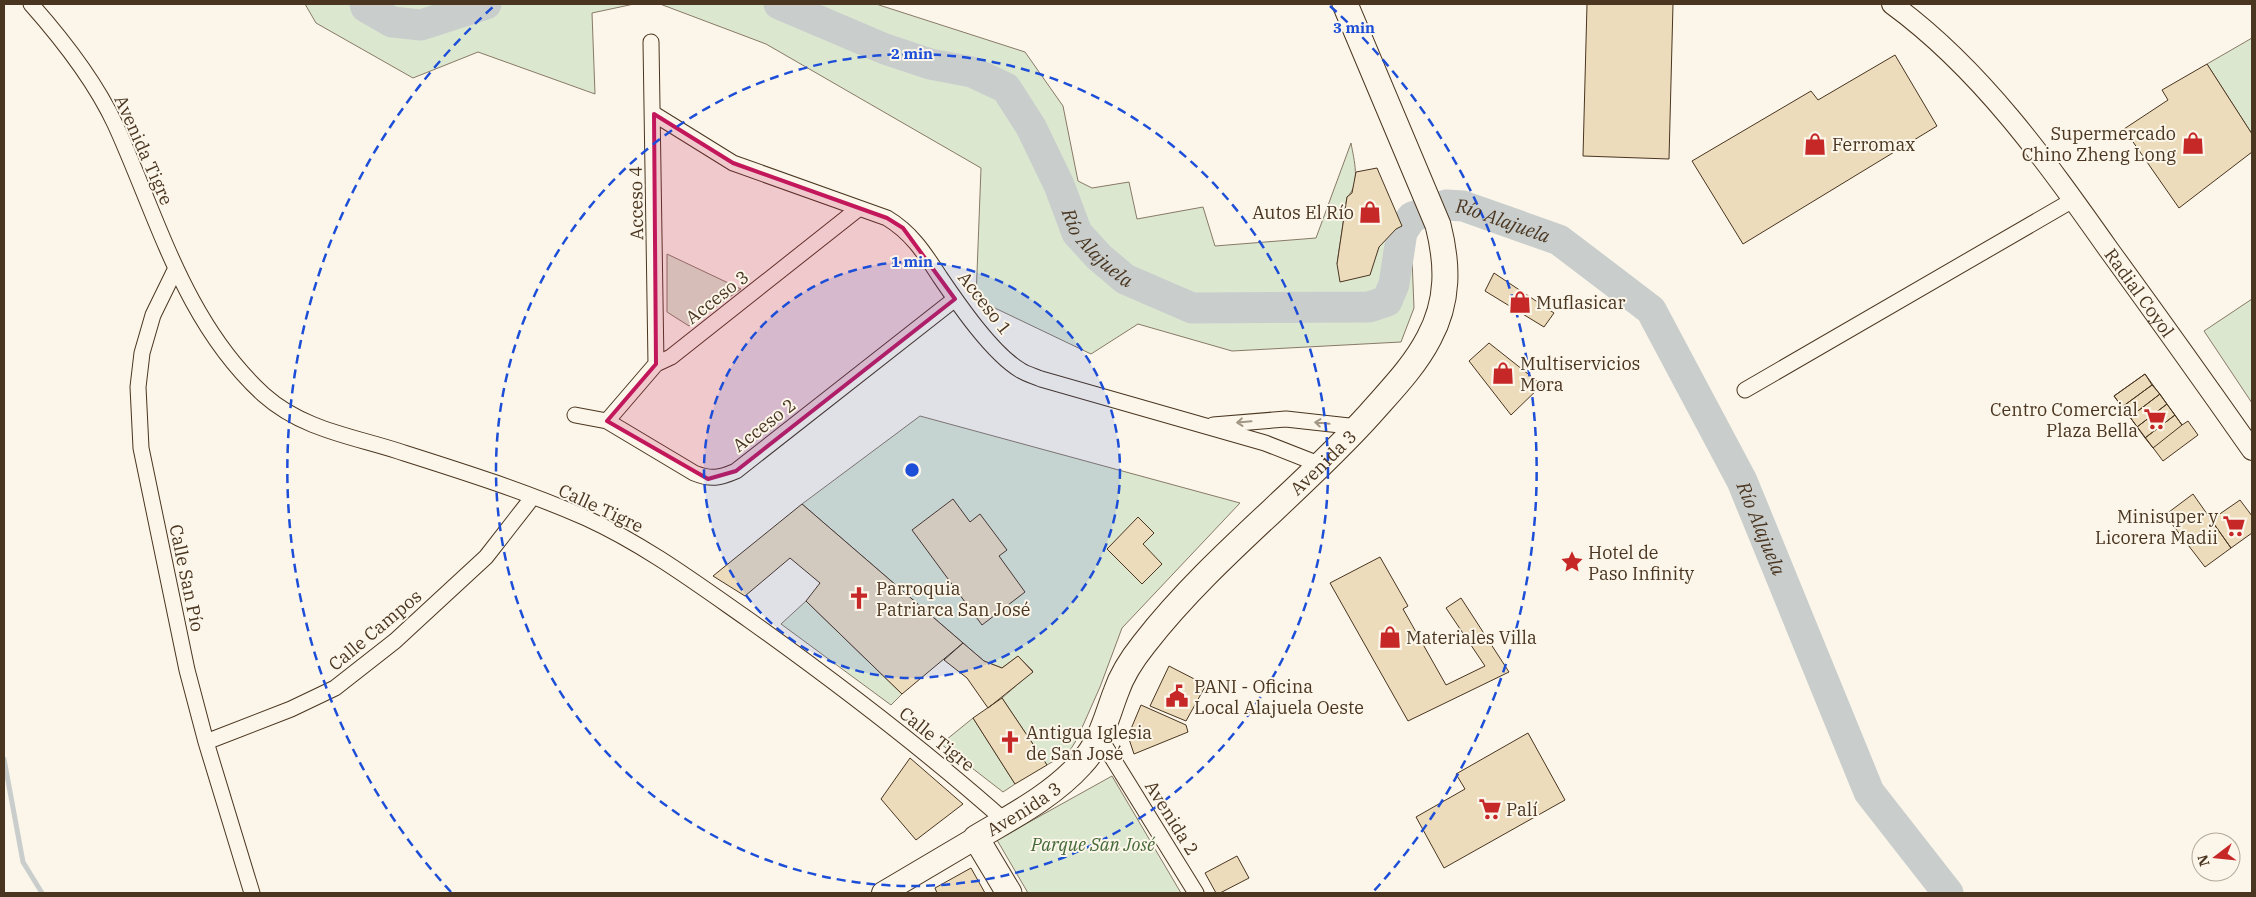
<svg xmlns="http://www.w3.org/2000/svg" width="2256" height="897" viewBox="0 0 2256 897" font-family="'IBM Plex Serif',serif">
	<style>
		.green { fill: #dce7d0; stroke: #887966 }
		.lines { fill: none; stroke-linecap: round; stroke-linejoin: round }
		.stream { stroke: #c9cecd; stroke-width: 5 }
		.river { stroke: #c9cecd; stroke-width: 31 }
		.building { fill: #ecdcbc; stroke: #4a3520 }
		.minor-casing { stroke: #4a3520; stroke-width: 17 }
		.tertiary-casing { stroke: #4a3520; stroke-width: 22 }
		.secondary-casing { stroke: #4a3520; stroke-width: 24 }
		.primary-casing { stroke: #4a3520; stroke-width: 27 }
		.minor { stroke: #fbf6e9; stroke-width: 15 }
		.tertiary { stroke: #fbf6e9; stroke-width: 20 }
		.secondary { stroke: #fbf6e9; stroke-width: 22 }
		.primary { stroke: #fbf6e9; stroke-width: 25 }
		.oneway { stroke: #a29684 }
		.marked { fill: #c2185b; fill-opacity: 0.2; stroke: #c2185b; stroke-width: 4; stroke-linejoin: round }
		.ring { fill: none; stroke: #1d4ed8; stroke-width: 2.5; stroke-dasharray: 9 6 }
		.labels { text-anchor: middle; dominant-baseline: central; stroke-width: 4; stroke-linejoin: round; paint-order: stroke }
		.poi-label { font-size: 18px; fill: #4a3520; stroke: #fbf6e9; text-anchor: start }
		.street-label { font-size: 18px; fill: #4a3520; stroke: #fbf6e9 }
		.park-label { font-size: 18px; font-style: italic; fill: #436837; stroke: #fbf6e9 }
		.water-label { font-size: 19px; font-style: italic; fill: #4a3520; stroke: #fbf6e9 }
		.centre { fill: #1d4ed8; stroke: #fbf6e9; stroke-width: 2.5 }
		.ring-label { font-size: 15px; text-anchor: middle; font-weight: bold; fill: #1d4ed8; stroke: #fbf6e9; stroke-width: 4; stroke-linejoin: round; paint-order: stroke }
	</style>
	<rect width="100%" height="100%" fill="#fbf6e9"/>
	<path class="green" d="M305 4H634L592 13 595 94 478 52 413 78 316 23Z
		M660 4H876L1025 52 1063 106 1078 181 1092 188 1129 182 1137 219 1203 207 1215 246 1316 238 1351 143C1354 160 1361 184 1347 197L1337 264 1379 247 1410 209 1414 308 1401 342 1232 351 1138 324 1091 354 976 299 981 168 766 44Z
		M2252 38V134L2207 64Z
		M667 254 741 289 689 326 667 312Z
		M2252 299V403L2204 331Z
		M920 416 1240 503 1122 628 1100 687 1077 739 1069 752 1047 765 1002 698 1033 671 1018 656 1002 668 984 661 802 504Z
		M806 601 902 694 891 705 781 624Z
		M973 718 1015 784 1003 792 941 744Z
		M1112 776 1181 893H1028L997 840Z"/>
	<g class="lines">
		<path class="stream" d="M4 759 23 862 42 893"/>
		<g class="river">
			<path d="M365 4 366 7 392 22 421 25 486 4"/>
			<path id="s1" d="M779 4 885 49 930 64 972 72 1006 88 1031 127 1059 185 1077 233 1099 257 1125 279 1192 308 1369 307 1387 301 1394 284 1402 232 1412 217 1446 205 1463 206 1559 240 1651 310 1742 481 1869 792 1948 893"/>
		</g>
	</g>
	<path class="building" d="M1587 4H1673L1669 159 1583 156Z
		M1895 55 1937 126 1743 244 1692 161 1811 91 1818 100Z
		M2207 64 2252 134V152L2179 208 2124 129 2168 100 2162 90Z
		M1377 168 1402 226 1396 229 1379 247 1370 275 1340 282 1337 264 1347 197 1352 193 1356 172Z
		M1494 273 1554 313 1544 327 1485 291Z
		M1489 343 1542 385 1511 415 1469 361Z
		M2145 374 2182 425 2188 421 2198 435 2163 461 2114 396Z
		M2145 374 2152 385 2122 407 2114 396Z
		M2152 385 2160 394 2130 417 2122 407Z
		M2160 394 2167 404 2137 427 2130 417Z
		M2167 404 2175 415 2145 438 2137 427Z
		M2175 415 2182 425 2153 448 2145 438Z
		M2193 494 2231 548 2205 567 2165 515Z
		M953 499 970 522 980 514 1007 550 999 556 1025 592 982 625 912 530Z
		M2240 500 2252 516V533L2231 548 2211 520Z
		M802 504 963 643 902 694 806 601 820 583 790 558 745 596 713 576Z
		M1138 517 1154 533 1143 544 1162 564 1142 584 1107 549Z
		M1380 557 1408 606 1403 609 1446 685 1485 666 1446 608 1461 598 1509 672 1408 721 1330 583Z
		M963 643 984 661 1002 668 1018 656 1033 672 988 708 967 678 944 660Z
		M1169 666 1206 685 1186 721 1150 706Z
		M1002 698 1047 765 1015 784 973 718Z
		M1141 705 1186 725 1188 732 1134 754 1128 736Z
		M1528 733 1565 800 1444 868 1416 817 1465 789 1456 774Z
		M910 758 963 804 916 840 881 799Z
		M1237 856 1249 878 1220 893H1216L1205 873Z
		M971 868 985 893H937L935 888Z"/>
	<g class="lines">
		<defs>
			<path id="minor" d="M31 4C62 39 95 81 115 124 158 218 184 322 264 395 302 429 351 436 398 451 461 471 525 491 586 518 645 545 696 583 749 620 837 683 924 749 1005 821
				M651 42 656 364
				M654 114 733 163 887 218C912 233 925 254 940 277 959 305 992 353 1020 370 1026 374 1034 376 1041 379L1265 443 1321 465
				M175 270 153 315 142 353 138 387 141 448 187 670 206 742 252 893
				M1745 390 2073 200
				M575 415 607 421 694 473C711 480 720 478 736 471L955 299
				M607 421 656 364 671 357 858 209
				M1213 425 1286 419 1358 427
				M1100 738 1196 893
				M206 742 291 709 335 688 395 641 486 557 532 498"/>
			<g id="tertiary">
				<path id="s2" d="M1892 4C1981 69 2046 161 2109 250 2157 316 2205 383 2252 450"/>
			</g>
			<path id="secondary" d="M883 893 976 838"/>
			<g id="primary">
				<path id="s3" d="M1009 893 976 838C1013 816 1052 796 1081 764 1101 743 1106 718 1116 692 1122 674 1132 659 1144 644 1210 559 1298 494 1370 414 1391 390 1414 367 1429 338 1449 301 1448 264 1438 225L1345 4"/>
			</g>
		</defs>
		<use href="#minor" class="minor-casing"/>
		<use href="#tertiary" class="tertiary-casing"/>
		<use href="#secondary" class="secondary-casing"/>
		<use href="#primary" class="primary-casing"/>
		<use href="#minor" class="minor"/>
		<use href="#tertiary" class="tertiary"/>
		<use href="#secondary" class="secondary"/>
		<use href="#primary" class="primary"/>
	</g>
	<defs><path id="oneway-shaft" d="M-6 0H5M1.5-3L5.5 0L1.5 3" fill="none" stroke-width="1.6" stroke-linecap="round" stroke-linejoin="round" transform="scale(1.25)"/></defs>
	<g class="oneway">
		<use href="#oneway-shaft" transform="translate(1244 422) rotate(175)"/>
		<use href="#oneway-shaft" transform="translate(1322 423) rotate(-174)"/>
	</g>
	<path class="marked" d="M654 114 733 163 887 218 903 228 955 299 736 471 708 479 607 421 656 364Z"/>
	<circle cx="912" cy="470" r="208" fill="#1d4ed8" fill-opacity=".12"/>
	<g class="ring">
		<circle cx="912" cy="470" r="208"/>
		<circle cx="912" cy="470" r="416"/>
		<path d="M451 892A625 625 0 0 1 494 6M1330 6A625 625 0 0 1 1373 892"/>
	</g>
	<defs>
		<symbol id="shop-bare" viewBox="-9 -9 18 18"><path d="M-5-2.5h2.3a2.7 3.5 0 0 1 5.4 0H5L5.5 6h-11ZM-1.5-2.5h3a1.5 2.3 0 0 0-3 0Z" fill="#c62828" stroke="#fbf6e9" stroke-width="2.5" paint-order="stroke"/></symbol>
		<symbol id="supermarket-bare" viewBox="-9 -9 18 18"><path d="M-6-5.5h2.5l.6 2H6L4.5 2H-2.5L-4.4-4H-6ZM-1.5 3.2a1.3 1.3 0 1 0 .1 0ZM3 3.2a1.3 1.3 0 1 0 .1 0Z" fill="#c62828" stroke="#fbf6e9" stroke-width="2.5" paint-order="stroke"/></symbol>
		<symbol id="sight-bare" viewBox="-9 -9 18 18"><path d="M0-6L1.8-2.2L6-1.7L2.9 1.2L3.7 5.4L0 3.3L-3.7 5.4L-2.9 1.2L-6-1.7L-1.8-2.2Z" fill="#c62828" stroke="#fbf6e9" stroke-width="2.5" paint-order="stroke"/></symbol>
		<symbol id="church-bare" viewBox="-9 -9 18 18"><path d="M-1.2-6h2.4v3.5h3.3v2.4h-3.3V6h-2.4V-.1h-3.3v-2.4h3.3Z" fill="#c62828" stroke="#fbf6e9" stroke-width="2.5" paint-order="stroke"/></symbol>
		<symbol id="civic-bare" viewBox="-9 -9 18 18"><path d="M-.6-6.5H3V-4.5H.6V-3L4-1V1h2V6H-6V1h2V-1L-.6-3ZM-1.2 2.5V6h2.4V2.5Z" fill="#c62828" stroke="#fbf6e9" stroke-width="2.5" paint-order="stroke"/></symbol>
	</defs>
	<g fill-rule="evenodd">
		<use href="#shop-bare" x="2177" y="127" width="32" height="32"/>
		<use href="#shop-bare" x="1799" y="128" width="32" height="32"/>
		<use href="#shop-bare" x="1354" y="196" width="32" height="32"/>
		<use href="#shop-bare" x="1504" y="286" width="32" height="32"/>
		<use href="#shop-bare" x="1487" y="357" width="32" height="32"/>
		<use href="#supermarket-bare" x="2139" y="403" width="32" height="32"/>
		<use href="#supermarket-bare" x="2218" y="510" width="32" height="32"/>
		<use href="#sight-bare" x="1556" y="546" width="32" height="32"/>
		<use href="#church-bare" x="843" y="582" width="32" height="32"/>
		<use href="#shop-bare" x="1374" y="621" width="32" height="32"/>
		<use href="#civic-bare" x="1161" y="680" width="32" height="32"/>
		<use href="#church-bare" x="994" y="726" width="32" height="32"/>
		<use href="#supermarket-bare" x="1474" y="793" width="32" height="32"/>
	</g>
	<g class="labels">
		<g class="poi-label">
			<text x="2176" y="133" text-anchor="end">Supermercado<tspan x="2176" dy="21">Chino Zheng Long</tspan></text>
			<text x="1832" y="144">Ferromax</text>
			<text x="1354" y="212" text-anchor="end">Autos El Río</text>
			<text x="1536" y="302">Muflasicar</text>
			<text x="1520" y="363">Multiservicios<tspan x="1520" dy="21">Mora</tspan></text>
			<text x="2138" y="409" text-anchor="end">Centro Comercial<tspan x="2138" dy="21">Plaza Bella</tspan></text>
			<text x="2218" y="516" text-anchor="end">Minisuper y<tspan x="2218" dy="21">Licorera Madii</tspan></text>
			<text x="1588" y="552">Hotel de<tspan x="1588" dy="21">Paso Infinity</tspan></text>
			<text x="876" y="588">Parroquia<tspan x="876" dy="21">Patriarca San José</tspan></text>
			<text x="1406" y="637">Materiales Villa</text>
			<text x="1194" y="686">PANI - Oficina<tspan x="1194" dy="21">Local Alajuela Oeste</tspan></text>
			<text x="1026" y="732">Antigua Iglesia<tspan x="1026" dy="21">de San José</tspan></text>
			<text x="1506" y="809">Palí</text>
		</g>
		<g class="street-label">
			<text transform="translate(144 150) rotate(66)">Avenida Tigre</text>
			<text transform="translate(636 203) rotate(-91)">Acceso 4</text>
			<text stroke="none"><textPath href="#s2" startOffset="382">Radial Coyol</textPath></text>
			<text transform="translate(717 297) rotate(-38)">Acceso 3</text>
			<text transform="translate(985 303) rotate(52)">Acceso 1</text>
			<text transform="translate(764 425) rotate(-38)">Acceso 2</text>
			<text stroke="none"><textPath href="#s3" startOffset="585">Avenida 3</textPath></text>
			<text transform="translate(601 508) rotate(25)">Calle Tigre</text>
			<text transform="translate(187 578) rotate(78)">Calle San Pío</text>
			<text transform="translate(375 630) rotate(-40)">Calle Campos</text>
			<text transform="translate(937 739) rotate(39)">Calle Tigre</text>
			<text stroke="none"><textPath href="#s3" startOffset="120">Avenida 3</textPath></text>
			<text transform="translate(1172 818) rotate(58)">Avenida 2</text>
		</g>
		<g class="park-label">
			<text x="1093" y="844">Parque San José</text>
		</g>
		<g class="water-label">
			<text stroke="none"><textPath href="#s1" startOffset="925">Río Alajuela</textPath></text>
			<text stroke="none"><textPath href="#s1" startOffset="429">Río Alajuela</textPath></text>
			<text stroke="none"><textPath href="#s1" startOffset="1345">Río Alajuela</textPath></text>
		</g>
	</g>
	<circle cx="912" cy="470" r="8" class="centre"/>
	<g class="ring-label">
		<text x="1354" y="33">3 min</text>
		<text x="912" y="59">2 min</text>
		<text x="912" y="267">1 min</text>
	</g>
	<rect width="2256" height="897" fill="none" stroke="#4a3520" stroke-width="10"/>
	<g transform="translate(2216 857) rotate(254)"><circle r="24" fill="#fbf6e9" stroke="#b4a999"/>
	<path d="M0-4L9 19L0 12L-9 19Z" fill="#c62828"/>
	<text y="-8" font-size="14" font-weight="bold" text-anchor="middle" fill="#4a3520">N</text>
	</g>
</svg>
